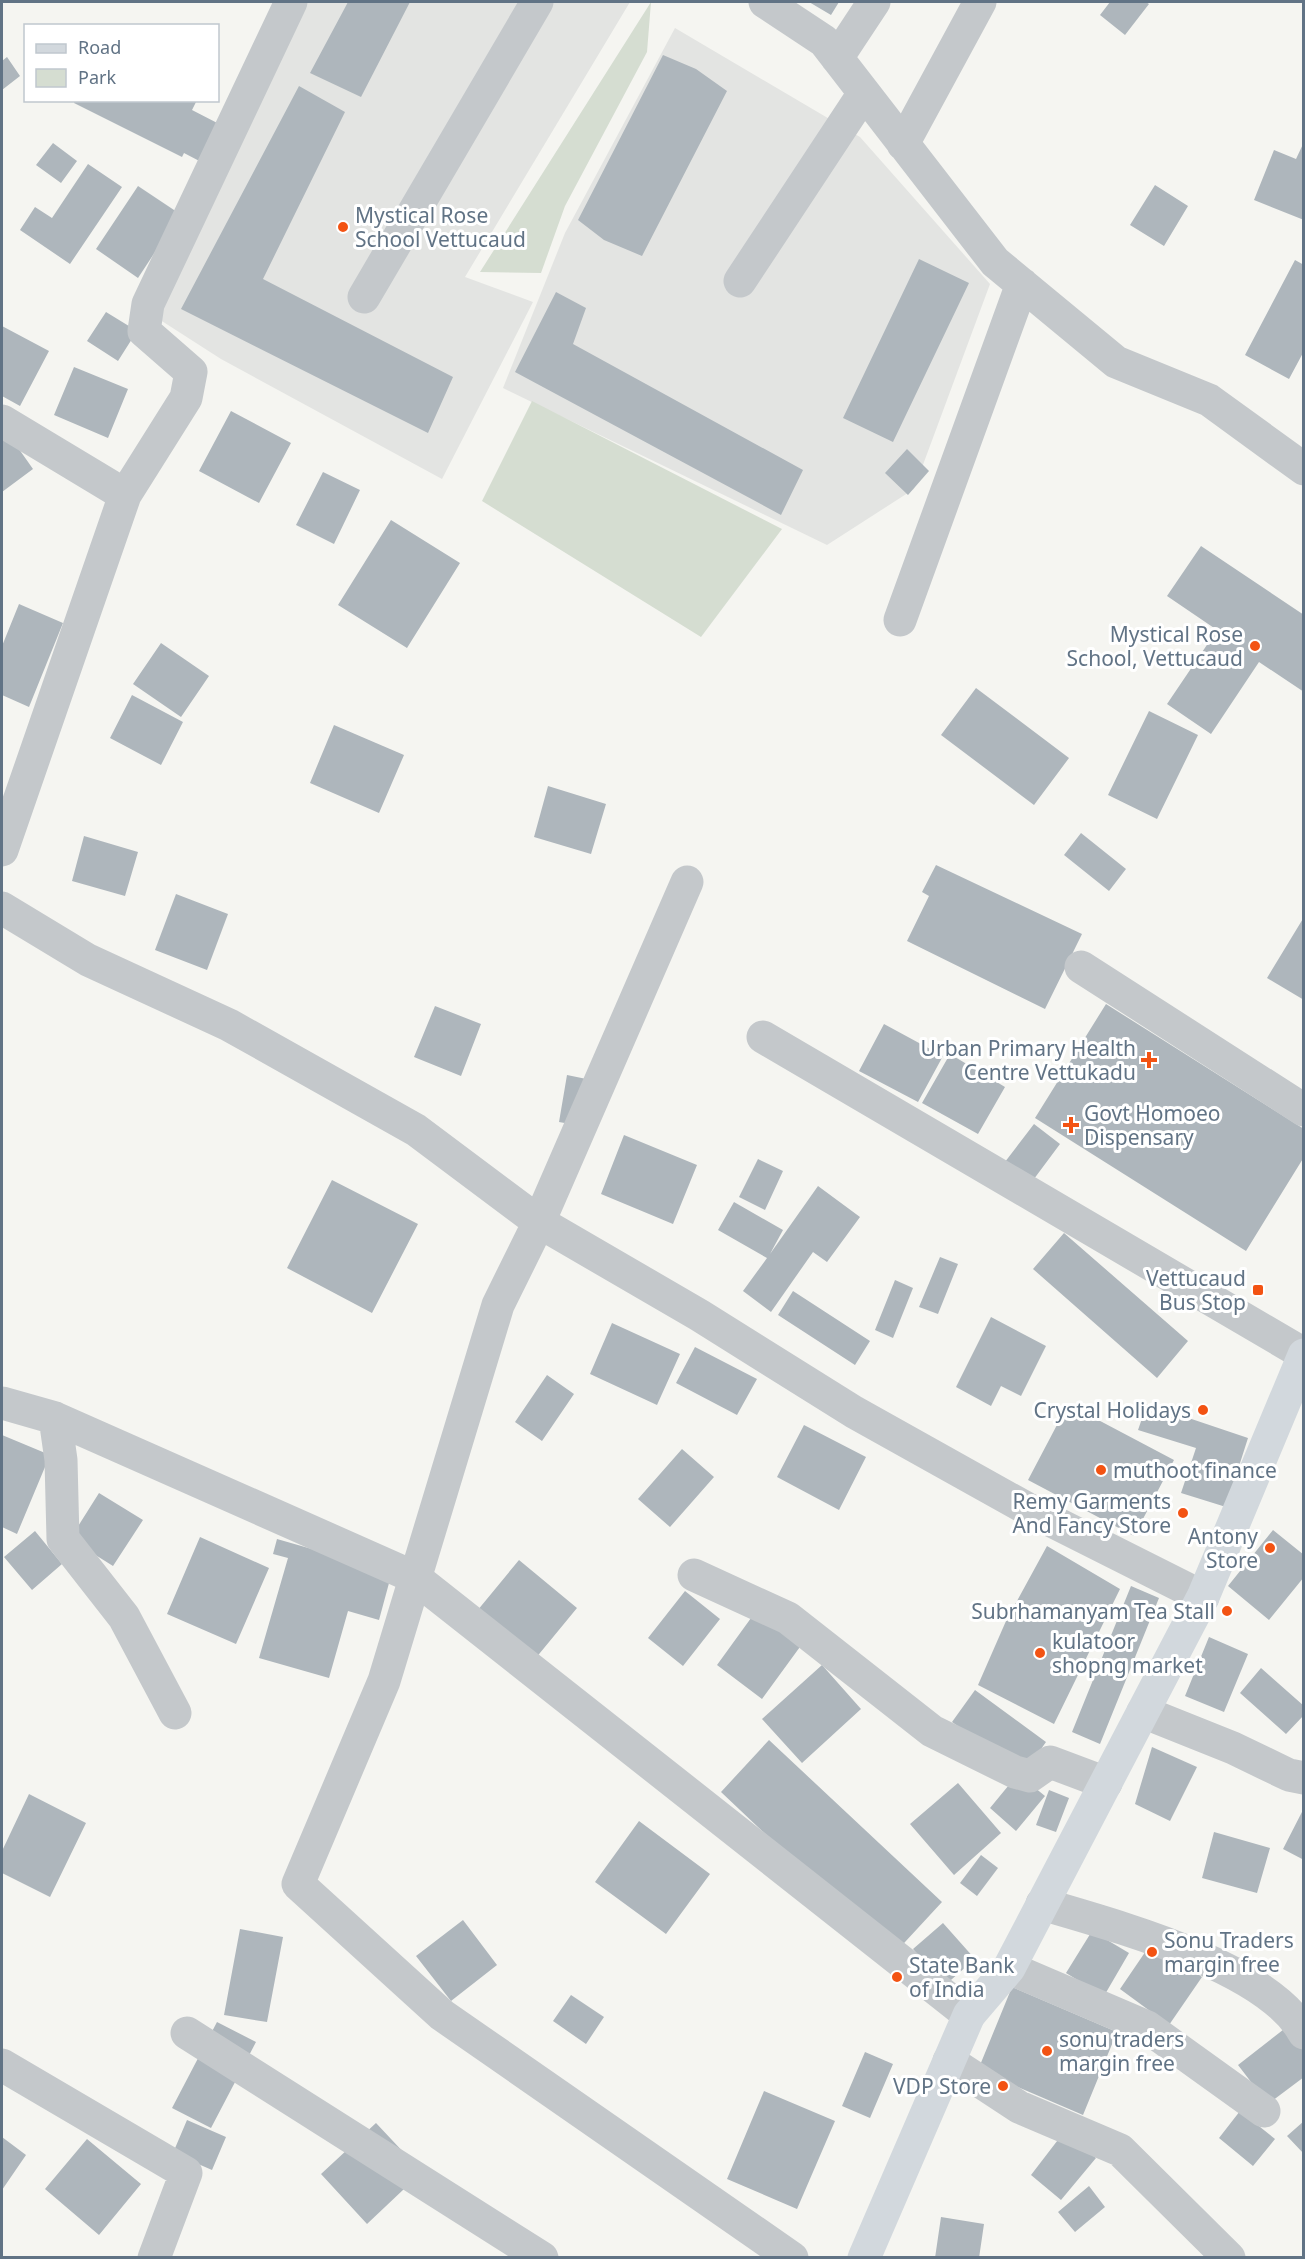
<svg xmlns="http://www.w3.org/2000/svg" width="1305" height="2259" viewBox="0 0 1305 2259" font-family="'Noto Sans',sans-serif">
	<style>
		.built { fill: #e3e4e2 }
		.green { fill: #d5ddd1 }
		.building { fill: #aeb6bc }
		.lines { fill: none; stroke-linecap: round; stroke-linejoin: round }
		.minor { stroke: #c4c8cb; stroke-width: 33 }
		.major { stroke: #d2d8dd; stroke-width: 33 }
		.poi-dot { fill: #f35313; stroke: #fff; stroke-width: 2 }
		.labels { text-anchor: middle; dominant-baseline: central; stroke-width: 6; stroke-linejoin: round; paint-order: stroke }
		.poi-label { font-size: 21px; fill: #617385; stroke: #fff; text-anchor: end }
	</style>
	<rect width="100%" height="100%" fill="#f5f5f1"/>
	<path class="built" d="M307 2H630L465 277 533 302 442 479 221 359 154 316Z
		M675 28 860 137 990 284 914 489 827 545 503 388 565 233Z"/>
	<path class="green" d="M651 2 647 52 565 206 541 273 480 272Z
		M532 401 782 529 701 637 482 501Z"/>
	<path class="building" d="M348 2H410L361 97 310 73Z
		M809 2H839L831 15Z
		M1110 2H1146L1149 4 1125 35 1100 15Z
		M663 55 696 69 727 91 642 256 604 240 578 220Z
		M7 57 20 76 2 90V61Z
		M299 86 345 112 263 279 453 377 428 433 181 309Z
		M75 100H197L192 110 225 127 207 165 184 153 182 157 74 103Z
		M1304 142V220L1254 200 1274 150 1296 159Z
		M53 143 77 161 61 183 36 165Z
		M88 164 122 187 70 264 20 230 35 207 52 218Z
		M1155 185 1188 206 1164 246 1130 225Z
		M138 186 180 214 138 278 96 249Z
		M919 259 969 283 893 442 843 418Z
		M1295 260 1304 265V351L1289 379 1245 355Z
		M556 292 586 308 573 344 803 470 781 515 515 372Z
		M106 312 137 331 118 361 87 341Z
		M2 326 49 351 20 406 2 396Z
		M74 367 128 389 108 438 54 415Z
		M231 411 291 443 259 503 199 471Z
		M2 425 33 469 2 492Z
		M907 449 929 471 908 495 885 473Z
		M323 472 360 490 334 544 296 525Z
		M391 520 460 563 407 648 338 605Z
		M1201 546 1304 615V692L1259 662 1211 734 1167 704 1217 630 1167 596Z
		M19 604 63 623 29 707 2 695V646Z
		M161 643 209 676 181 717 133 684Z
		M976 688 1069 758 1034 805 941 735Z
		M132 695 183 722 161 765 110 738Z
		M1149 711 1198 735 1157 819 1108 795Z
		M334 725 404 755 379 813 310 783Z
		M548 786 606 804 591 854 534 837Z
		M1081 833 1126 869 1109 891 1064 855Z
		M84 836 138 852 125 896 72 881Z
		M936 865 1082 934 1045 1009 907 941 929 896 922 892Z
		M176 894 228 914 207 970 155 950Z
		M1304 917V1000L1267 978Z
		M1106 1004 1304 1129V1157L1246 1251 1035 1118Z
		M435 1006 481 1024 461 1076 414 1057Z
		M884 1024 943 1056 918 1102 859 1071Z
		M950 1054 1005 1087 978 1134 922 1103Z
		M567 1075 601 1082 593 1128 559 1122Z
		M1034 1124 1060 1144 1025 1191 998 1171Z
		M624 1135 697 1165 673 1224 601 1194Z
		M758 1159 783 1171 765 1210 739 1197Z
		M332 1180 418 1224 372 1313 287 1268Z
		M818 1186 860 1217 827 1262 813 1252 771 1312 743 1291 767 1258 718 1230 734 1202 783 1230 770 1254Z
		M1064 1233 1188 1341 1157 1378 1033 1269Z
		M940 1257 958 1264 938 1314 919 1307Z
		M895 1280 913 1288 893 1338 875 1330Z
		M793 1291 870 1341 855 1365 778 1315Z
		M991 1317 1046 1346 1021 1396 1001 1386 991 1406 956 1387Z
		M612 1323 680 1354 657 1405 590 1374Z
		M695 1347 757 1379 737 1415 676 1383Z
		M547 1375 574 1394 542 1441 515 1422Z
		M1068 1404 1174 1460 1134 1536 1028 1480Z
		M1147 1404 1248 1438 1226 1507 1181 1493 1196 1448 1138 1430Z
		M804 1425 866 1457 839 1510 777 1477Z
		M2 1435 50 1455 17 1534 2 1527Z
		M682 1449 714 1477 670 1527 638 1499Z
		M99 1493 143 1520 113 1566 70 1539Z
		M1273 1530 1304 1555V1577L1269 1620 1228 1586Z
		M35 1531 62 1564 32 1590 4 1557Z
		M200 1537 269 1568 236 1644 167 1614Z
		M277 1539 392 1572 379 1620 348 1611 329 1678 259 1658 288 1558 273 1554Z
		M1047 1546 1120 1589 1054 1724 978 1685 1006 1621Z
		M519 1560 577 1608 535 1659 477 1611Z
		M1131 1586 1159 1598 1100 1744 1072 1732Z
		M685 1591 720 1619 683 1666 648 1638Z
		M759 1607 805 1640 762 1699 717 1665Z
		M1209 1637 1248 1654 1224 1712 1185 1696Z
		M822 1665 861 1709 802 1763 762 1719Z
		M1261 1668 1304 1706V1715L1286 1734 1240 1693Z
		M975 1690 1046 1742 1024 1773 952 1722Z
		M769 1740 942 1902 893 1955 721 1792Z
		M1152 1747 1197 1767 1170 1821 1135 1804Z
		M1018 1774 1045 1796 1016 1831 990 1808Z
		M958 1783 1001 1833 954 1875 910 1824Z
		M1049 1790 1069 1798 1056 1832 1036 1825Z
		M29 1794 86 1823 50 1897 2 1873V1851Z
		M1304 1808V1860L1283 1849Z
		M639 1821 710 1874 666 1934 595 1882Z
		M1214 1832 1270 1848 1257 1893 1202 1878Z
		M981 1855 998 1868 977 1896 960 1883Z
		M463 1920 497 1965 451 2001 416 1956Z
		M943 1923 975 1959 944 1986 913 1949Z
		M240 1929 283 1937 267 2022 224 2015Z
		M1092 1931 1129 1953 1104 1996 1066 1973Z
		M1152 1942 1202 1977 1169 2025 1120 1989Z
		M1012 1987 1117 2032 1083 2115 978 2070Z
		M571 1995 604 2017 586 2044 553 2021Z
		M217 2022 256 2042 211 2128 172 2108Z
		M1288 2026 1304 2047V2077L1268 2104 1238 2065Z
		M865 2052 893 2064 870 2118 842 2106Z
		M764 2091 835 2121 797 2209 727 2179Z
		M1240 2111 1275 2139 1253 2166 1219 2138Z
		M187 2120 226 2137 212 2170 173 2153Z
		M1304 2121V2154L1287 2136Z
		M376 2123 422 2172 367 2224 321 2174Z
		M1064 2132 1096 2158 1061 2200 1031 2175Z
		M2 2137 26 2155 2 2190Z
		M87 2139 141 2184 99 2235 45 2189Z
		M1089 2186 1105 2207 1075 2232 1058 2212Z
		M941 2217 984 2224 979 2258H935Z"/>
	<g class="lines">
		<path class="minor" d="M765 2 824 41 995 262 1116 362 1209 400 1304 469
			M837 58 874 2
			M903 144 980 2
			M740 281 864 93
			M364 297 537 2
			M2 421 125 495 186 398 191 372 144 331 148 304 291 2
			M900 620 1022 284
			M2 850 125 495
			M687 882 539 1222 498 1305 384 1681 298 1884 442 2015 792 2258
			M2 908 88 960 229 1025 416 1130 539 1222 699 1315 854 1412 1026 1508 1203 1597
			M1081 967 1304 1110
			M763 1037 1304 1354
			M2 1403 55 1418 414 1577 969 2015
			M55 1418 61 1460 63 1539 124 1617 175 1713
			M694 1575 788 1618 932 1731 1015 1772 1030 1776 1050 1762 1106 1783
			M1143 1712 1233 1748 1289 1775 1304 1778
			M1042 1904C1113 1925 1268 1966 1304 2033
			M1009 1968 1147 2027 1264 2111
			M187 2033 542 2258
			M949 2061 1019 2107 1120 2150 1229 2258
			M2 2065 186 2173 154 2258"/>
		<path class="major" d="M864 2258 969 2015 1009 1968 1203 1597 1304 1355"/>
	</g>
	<g class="poi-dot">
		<circle cx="343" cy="227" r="6"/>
		<circle cx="1255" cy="646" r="6"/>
		<path d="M1146 1051h6v6h6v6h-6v6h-6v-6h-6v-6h6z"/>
		<path d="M1068 1116h6v6h6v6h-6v6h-6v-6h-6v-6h6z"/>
		<rect x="1252" y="1284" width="12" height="12" rx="3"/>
		<circle cx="1203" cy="1410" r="6"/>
		<circle cx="1101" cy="1470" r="6"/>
		<circle cx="1183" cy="1513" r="6"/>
		<circle cx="1270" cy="1548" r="6"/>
		<circle cx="1227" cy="1611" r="6"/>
		<circle cx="1040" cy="1653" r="6"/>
		<circle cx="1152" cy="1952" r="6"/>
		<circle cx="897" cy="1977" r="6"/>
		<circle cx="1047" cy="2051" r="6"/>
		<circle cx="1003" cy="2086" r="6"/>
	</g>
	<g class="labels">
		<g class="poi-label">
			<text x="355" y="215" text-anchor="start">Mystical Rose<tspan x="355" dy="24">School Vettucaud</tspan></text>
			<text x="1243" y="634">Mystical Rose<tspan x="1243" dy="24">School, Vettucaud</tspan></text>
			<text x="1136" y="1048">Urban Primary Health<tspan x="1136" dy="24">Centre Vettukadu</tspan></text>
			<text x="1084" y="1113" text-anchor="start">Govt Homoeo<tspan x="1084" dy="24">Dispensary</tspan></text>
			<text x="1246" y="1278">Vettucaud<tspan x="1246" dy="24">Bus Stop</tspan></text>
			<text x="1191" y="1410">Crystal Holidays</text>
			<text x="1113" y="1470" text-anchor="start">muthoot finance</text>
			<text x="1171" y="1501">Remy Garments<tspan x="1171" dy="24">And Fancy Store</tspan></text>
			<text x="1258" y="1536">Antony<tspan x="1258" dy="24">Store</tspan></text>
			<text x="1215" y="1611">Subrhamanyam Tea Stall</text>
			<text x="1052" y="1641" text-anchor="start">kulatoor<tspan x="1052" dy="24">shopng market</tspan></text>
			<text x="1164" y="1940" text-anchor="start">Sonu Traders<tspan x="1164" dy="24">margin free</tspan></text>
			<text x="909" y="1965" text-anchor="start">State Bank<tspan x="909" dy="24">of India</tspan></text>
			<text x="1059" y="2039" text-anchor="start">sonu traders<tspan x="1059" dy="24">margin free</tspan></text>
			<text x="991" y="2086">VDP Store</text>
		</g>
	</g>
	<rect width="1305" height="2259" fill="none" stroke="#617385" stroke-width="6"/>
	<rect x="24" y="24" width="195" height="78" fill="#ffffff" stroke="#c0c7ce" stroke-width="1.5"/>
	<rect x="36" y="44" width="30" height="9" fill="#d2d8dd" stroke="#c0c7ce" stroke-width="1.5"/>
	<text x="78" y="54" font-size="18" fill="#617385">Road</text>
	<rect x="36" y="69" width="30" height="18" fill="#d5ddd1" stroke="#c0c7ce" stroke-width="1.5"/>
	<text x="78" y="84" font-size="18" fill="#617385">Park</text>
</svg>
